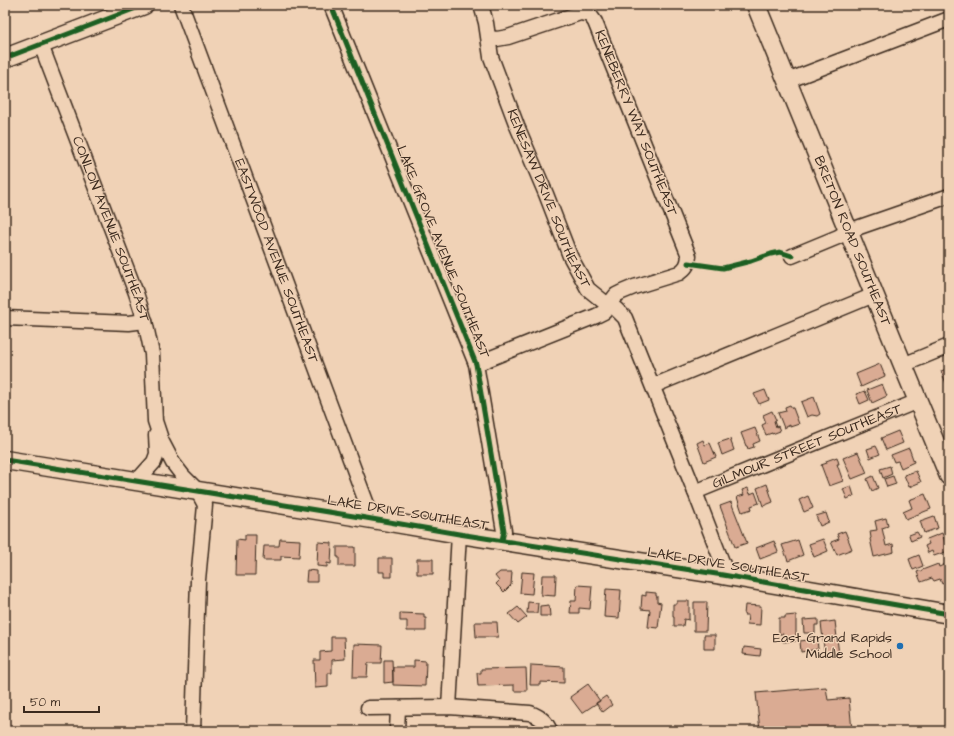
<svg xmlns="http://www.w3.org/2000/svg" width="954" height="736" viewBox="0 0 954 736" font-family="'Architects Daughter',sans-serif">
	<style>
		.building { fill: #daab93; stroke: #3b2a1e }
		.lines { fill: none; stroke-linecap: round; stroke-linejoin: round }
		.minor-casing { stroke: #3b2a1e; stroke-width: 17 }
		.major-casing { stroke: #3b2a1e; stroke-width: 21 }
		.minor { stroke: #f0d2b6; stroke-width: 14 }
		.major { stroke: #f0d2b6; stroke-width: 18 }
		.cycleway-casing { stroke: #f0d2b6; stroke-width: 8 }
		.cycleway { stroke: #1b5e20; stroke-width: 5 }
		.poi-dot { fill: #1f6fb2; stroke: #f0d2b6; stroke-width: 1.5 }
		.labels { text-anchor: middle; dominant-baseline: central; stroke-width: 3; stroke-linejoin: round; paint-order: stroke }
		.street-label { font-size: 14px; fill: #3b2a1e; stroke: #f0d2b6 }
		.poi-label { font-size: 14px; fill: #3b2a1e; stroke: #f0d2b6; text-anchor: end }
	</style>
	<rect width="100%" height="100%" fill="#f0d2b6"/>
	<filter id="ink" filterUnits="userSpaceOnUse"><feTurbulence type="fractalNoise" baseFrequency=".025" numOctaves="2"/><feDisplacementMap in="SourceGraphic" scale="8" xChannelSelector="R" yChannelSelector="G"/><feConvolveMatrix kernelMatrix="1 2 1 2 8 2 1 2 1" color-interpolation-filters="sRGB"/></filter>
	<g filter="url(#ink)">
		<path class="building" d="M880 364 885 376 861 387 856 374Z
			M949 368V381L946 383 941 371Z
			M882 384 887 396 872 403 867 390Z
			M765 390 769 400 759 404 754 394Z
			M865 391 869 400 860 404 856 394Z
			M814 397 820 414 817 416 812 415 807 417 801 402Z
			M790 405 792 408H793L799 424 790 427V425L784 428 778 413 786 411 785 407Z
			M772 411 776 420 774 421 776 427 778 426 780 431 772 434V433L766 435 762 425 766 423 763 415Z
			M755 428 760 441 753 444 754 447 748 449 747 446H746L741 433Z
			M898 431 903 443 886 450 881 438Z
			M730 439 734 450 722 455 718 443Z
			M703 440 705 445 710 443 716 457 704 462 697 443Z
			M876 446 880 454 870 458 867 449Z
			M909 448 914 462 901 468 898 461 894 462 891 455Z
			M858 452 867 473 852 479 843 458Z
			M837 457 839 464H837L843 481 829 486 821 465 827 463 826 461Z
			M890 466 892 474 883 478 880 469Z
			M916 471 921 482 909 487 904 475Z
			M873 476 878 488 872 491 867 479Z
			M893 476 896 484 887 487 884 479Z
			M767 484 773 502 763 506 757 488Z
			M851 486 854 496 847 499 843 489Z
			M748 488 750 494 755 492 759 503 751 506 752 509 742 512 737 497 744 495 742 490Z
			M925 494 931 509 906 519 903 512 912 508 909 500Z
			M808 496 813 508 804 512 799 500Z
			M731 502 747 543 735 547 720 506Z
			M826 513 829 522 820 526 816 516Z
			M934 516 938 528 924 533 920 521Z
			M886 518 888 526 882 528 886 546 893 544 894 552 874 557 870 539 871 538 870 531 877 530 875 521Z
			M845 531 852 549 837 555 831 542 839 539 837 534Z
			M917 532 920 537 911 541 909 535Z
			M942 533 948 551 934 556 932 551 928 553 925 546 929 544 927 539Z
			M245 535H256L255 575H236L237 539 245 540Z
			M280 539 300 540 299 557 281 556V560H263L264 546H279Z
			M823 539 828 551 814 557 809 544Z
			M798 540 803 555 788 561 782 545Z
			M774 541 778 552 760 559 756 548Z
			M318 542 332 543 331 564 327 563V567L317 566Z
			M337 547H355V566H339V557H337Z
			M919 555 923 566 913 570 909 559Z
			M379 558H392V577H384V572H379Z
			M417 559H433V574H417Z
			M948 563 949 566V581L942 584 940 579 934 581 932 578 921 582 917 572 938 564 939 567Z
			M307 570 317 571V582H306Z
			M500 572H512L511 585 504 592 496 584 499 581 495 576Z
			M522 572 534 573 532 594 520 593Z
			M542 575H556L555 596 541 595Z
			M577 585 592 586 590 609 579 608V613H570L571 601H576Z
			M606 589 621 590 619 618 604 617Z
			M646 592 656 593V596H657V602L661 603 658 628 648 627 650 610 641 609 642 595 646 596Z
			M677 601H689V620L684 619 683 626H674V617H673V604H677Z
			M528 602 538 603 537 613H527Z
			M694 602H707L706 631H694Z
			M549 605 550 616H540V606Z
			M745 605 761 606 760 625 747 624 748 615H744Z
			M518 607 527 617 518 624 509 614Z
			M400 613 424 614V618H426V631H407V621H400Z
			M796 615V641L783 642V634H779V618H785V616Z
			M818 619V625H815V633H804L803 620Z
			M835 621 839 655 825 656 821 623Z
			M475 622H497L498 637H476Z
			M704 635H715V649H704Z
			M331 637H344L345 659 332 660V673H328V687L315 688 314 660H320V652L331 651Z
			M817 639 818 649 801 652 800 641Z
			M354 644 382 645 381 663H368L367 677H353Z
			M744 647 761 649 760 656 743 654Z
			M384 660H392L393 682 384 683Z
			M414 660 426 661 425 686 393 685V667H414Z
			M531 665 564 667V683L540 682V685H530Z
			M526 668 527 691H514V685L478 686 477 673H481V669Z
			M588 684 600 701 582 713 570 697Z
			M826 687 828 700 849 698 852 731H760L756 693Z
			M606 696 612 705 603 712 596 703Z"/>
		<g class="lines">
			<defs>
				<g id="minor">
					<path id="s1" d="M181 5 368 507 366 518"/>
					<path d="M331 5 476 364 504 531 502 540"/>
					<path id="s2" d="M481 5 486 23 491 57 517 126 546 194 570 256 588 289 609 306 616 309 625 318 695 492 724 567 723 575"/>
					<path id="s3" d="M41 45 136 293 145 321 152 354 155 421 162 442 173 463 183 476 197 490 205 505 198 580 193 731"/>
					<path d="M787 81 949 19"/>
					<path d="M792 256 838 237 848 231 949 196"/>
					<path d="M5 318 129 323 145 321"/>
					<path d="M476 364 596 316 604 312 609 306 613 299 616 295 622 292 634 287 679 273C686 268 688 265 689 256L595 22 590 15 580 13 508 37 497 39 489 38"/>
					<path d="M903 365 949 346"/>
					<path d="M653 386 874 295"/>
					<path d="M137 481 154 462 157 454 156 435"/>
					<path id="s4" d="M695 492 918 401"/>
					<path d="M449 707 459 534"/>
					<path d="M368 708 449 707 530 713C540 717 546 721 550 731"/>
					<path d="M397 731 398 708"/>
				</g>
				<g id="major">
					<path id="s5" d="M756 5 903 365 949 476"/>
					<path d="M5 58 144 5"/>
					<path d="M5 460 366 518 459 534 723 575 949 614"/>
				</g>
			</defs>
			<use href="#minor" class="minor-casing"/>
			<use href="#major" class="major-casing"/>
			<use href="#minor" class="minor"/>
			<use href="#major" class="major"/>
			<defs>
				<path id="cycleway" d="M331 5 476 364 504 531 502 540
					M5 58 144 5
					M688 263 723 268 751 261 771 254 780 252 792 256
					M5 460 366 518 459 534 723 575 949 614"/>
			</defs>
			<use href="#cycleway" class="cycleway-casing"/>
			<use href="#cycleway" class="cycleway"/>
		</g>
	</g>
	<circle class="poi-dot" cx="900" cy="646" r="4"/>
	<g class="labels">
		<g class="street-label">
			<text transform="translate(636 123) rotate(68)">KENEBERRY WAY SOUTHEAST</text>
			<text stroke="none"><textPath href="#s2" startOffset="206">KENESAW DRIVE SOUTHEAST</textPath></text>
			<text stroke="none"><textPath href="#s3" startOffset="197">CONLON AVENUE SOUTHEAST</textPath></text>
			<text stroke="none"><textPath href="#s5" startOffset="255">BRETON ROAD SOUTHEAST</textPath></text>
			<text transform="translate(443 252) rotate(68)">LAKE GROVE AVENUE SOUTHEAST</text>
			<text stroke="none"><textPath href="#s1" startOffset="273">EASTWOOD AVENUE SOUTHEAST</textPath></text>
			<text stroke="none"><textPath href="#s4" startOffset="121">GILMOUR STREET SOUTHEAST</textPath></text>
			<text transform="translate(408 513) rotate(9)">LAKE DRIVE SOUTHEAST</text>
			<text transform="translate(728 565) rotate(9)">LAKE DRIVE SOUTHEAST</text>
		</g>
		<g class="poi-label">
			<text x="892" y="638">East Grand Rapids<tspan x="892" dy="16">Middle School</tspan></text>
		</g>
	</g>
	<rect width="954" height="736" fill="none" stroke="#f0d2b6" stroke-width="20"/>
	<rect x="10" y="10" width="934" height="716" fill="none" stroke="#3b2a1e" stroke-width="1.5" filter="url(#ink)"/>
	<path d="M24 706v6h75v-6" fill="none" stroke="#3b2a1e" stroke-width="2"/>
	<text x="30" y="706" font-size="12" fill="#3b2a1e" stroke="#f0d2b6" stroke-width="3" paint-order="stroke">50 m</text>
</svg>
